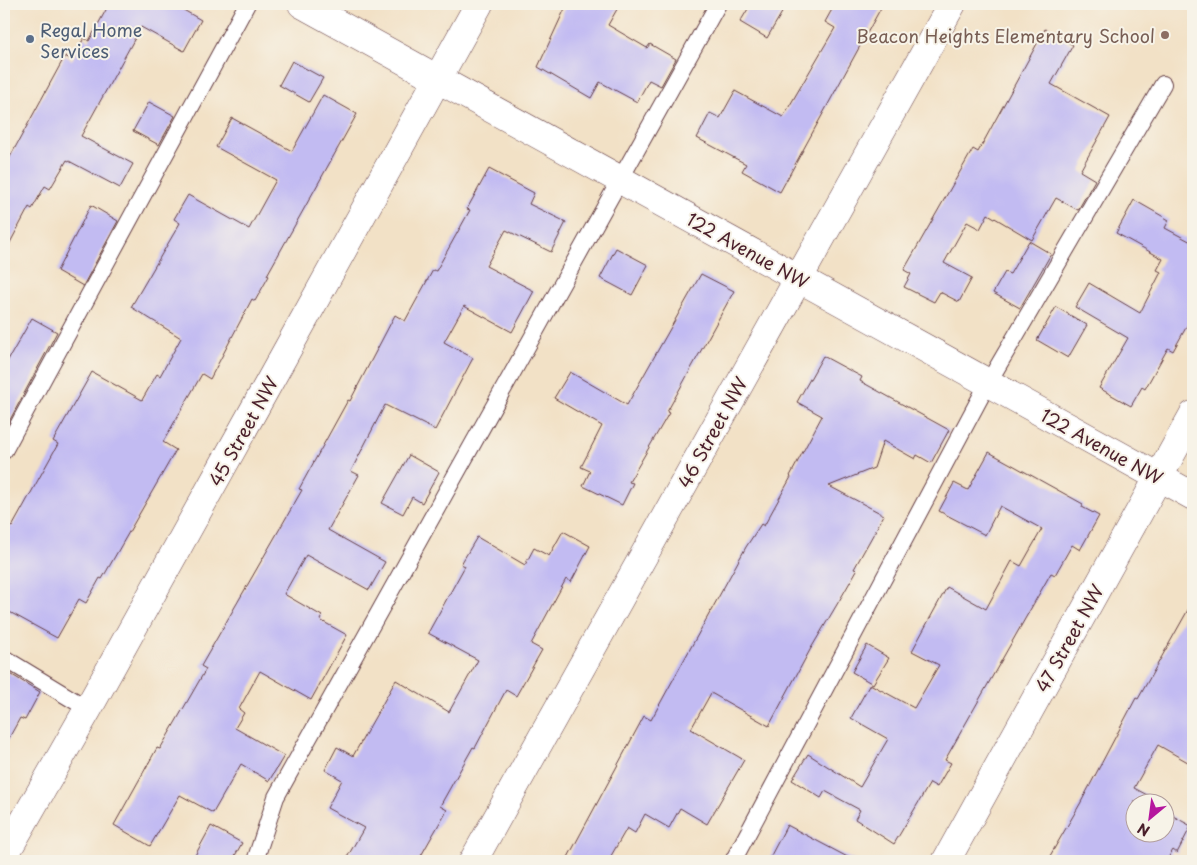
<svg xmlns="http://www.w3.org/2000/svg" width="1197" height="865" viewBox="0 0 1197 865" font-family="'Playpen Sans',sans-serif">
	<style>
		.building { fill: #c2bbf2 }
		.lines { fill: none; stroke-linecap: round; stroke-linejoin: round }
		.lane-casing { stroke: #633c42; stroke-width: 18 }
		.street-casing { stroke: #633c42; stroke-width: 29 }
		.lane { stroke: #fff; stroke-width: 16 }
		.street { stroke: #fff; stroke-width: 28 }
		.education-dot { fill: #8d6e63; stroke: #f7f3e8; stroke-width: 2 }
		.service-dot { fill: #5c6f8a; stroke: #f7f3e8; stroke-width: 2 }
		.labels { text-anchor: middle; dominant-baseline: central; stroke-width: 4; stroke-linejoin: round; paint-order: stroke }
		.service-label { font-size: 18px; fill: #4e5e75; stroke: #f7f3e8; text-anchor: start }
		.education-label { font-size: 18px; fill: #785e54; stroke: #f7f3e8; text-anchor: end }
		.street-label { font-size: 18px; fill: #4a1f2b; stroke: #f7f3e8 }
	</style>
	<rect width="100%" height="100%" fill="#f7f3e8"/>
	<filter id="ink" filterUnits="userSpaceOnUse"><feTurbulence type="fractalNoise" baseFrequency=".02" numOctaves="2"/><feDisplacementMap in="SourceGraphic" scale="10" xChannelSelector="R" yChannelSelector="G"/><feConvolveMatrix kernelMatrix="1 2 1 2 8 2 1 2 1" color-interpolation-filters="sRGB"/></filter>
	<filter id="wash" filterUnits="userSpaceOnUse"><feTurbulence type="fractalNoise" baseFrequency=".0096" numOctaves="4" result="noise"/><feDisplacementMap in="SourceGraphic" scale="20" xChannelSelector="R" yChannelSelector="G"/><feGaussianBlur stdDeviation="1.12" result="paint"/><feColorMatrix in="noise" values="0 0 0 0 0 0 0 0 0 0 0 0 0 0 0 0 0 1.4 0 .05"/><feComposite in="paint" operator="in"/></filter>
	<g filter="url(#wash)">
		<rect width="100%" height="100%" fill="#f2e1c6"/>
		<g id="blocks">
			<path class="building" d="M101 4H173L201 20 184 51 141 27 81 136 133 164 120 188 67 160 50 189 45 186 32 209 29 207 4 254V168L65 56 72 60 84 38 89 41 107 8Z
				M567 4H620L608 25 647 48 650 44 676 59 661 86 649 80 637 102 600 82 591 98 538 67Z
				M751 4H787L767 38 740 22Z
				M835 4H883L780 192 742 171 746 164 697 138 710 113 720 118 735 91 783 117 835 28 825 22Z
				M1045 29 1073 45 1051 84 1110 117 1080 171 1095 180 1078 210 1056 198 1032 240 988 214 980 229 967 222 944 263 972 278 959 302 940 292 934 302 904 287 911 274 904 270 973 149 978 152Z
				M292 61 323 78 309 102 279 85Z
				M323 95 357 114 267 275 269 276 255 301 252 299 210 379 202 374 163 442 176 450 102 579 100 578 86 603 79 599 57 638 4 609V522L12 527 58 444 53 441 92 372 142 400 157 374 160 376 181 338 131 307 180 223 174 219 188 195 249 229 276 180 216 147 232 118 292 151Z
				M149 102 175 116 159 145 133 131Z
				M489 169 534 193 529 204 566 222 551 252 506 230 486 266 534 291 512 332 464 306 444 342 473 358 435 430 385 405 351 471 359 475 328 530 385 562 369 590 306 555 284 594 322 616 320 620 347 635 311 700 260 671 239 709 244 713 235 728 284 756 269 781 241 764 213 813 180 795 150 846 114 825 157 748 160 749 206 669 201 666 302 490 299 489 348 400 350 401 395 315 405 321 433 270 436 271 470 210 467 209Z
				M1134 200 1169 220 1165 228 1193 243V315L1173 351 1168 348 1145 389 1142 387 1131 406 1099 388 1128 338 1075 307 1089 283 1140 313 1161 272 1157 270 1163 259 1116 233Z
				M91 205 118 221 83 286 57 271Z
				M1029 241 1051 254 1020 308 993 293 1005 272 1010 274Z
				M616 248 648 265 632 295 600 278Z
				M701 274 734 291 667 412 669 413 629 482 633 483 622 505 583 486 590 471 581 467 602 426 554 398 570 372 627 405Z
				M1056 307 1087 325 1068 358 1037 340Z
				M32 318 57 332 4 431V367Z
				M823 356 862 377 860 381 949 430 931 463 917 455 915 459 883 441 874 468 829 486 884 515 854 569 857 570 842 596 810 650 769 726 711 693 691 729 744 760 707 824 680 808 669 828 645 814 635 833 627 828 608 861H566L644 716 651 720 746 547 761 524 764 526 791 477 790 476 822 416 797 402Z
				M989 452 1083 504 1082 507 1099 516 1080 550 1072 545 1055 575 1051 573 945 760 951 763 937 787 930 783 894 844 855 819 860 810 825 791 821 798 792 780 808 754 860 787 888 739 851 718 870 684 914 708 939 665 912 651 947 587 986 609 1012 561 1021 566 1042 529 1000 506 985 535 939 511 954 483 968 490Z
				M409 455 439 472 422 503 412 497 403 514 382 503Z
				M563 531 590 546 571 582 566 579 531 644 542 650 516 696 506 690 475 748 473 747 440 806 447 810 418 861H345L364 828 327 808 342 780 325 770 337 747 353 756 396 680 449 712 478 660 428 633 465 566 461 564 477 537 525 565 534 548 549 556Z
				M1193 601V765L1158 745 1134 788 1149 796 1146 801 1149 802H1134V832H1164V811L1191 826 1177 853 1173 850 1166 861H1047L1080 804 1136 698 1138 699Z
				M867 645 889 658 873 684 852 672Z
				M4 670 40 692 25 720 20 718 4 747Z
				M787 825 855 861H768Z
				M211 826 242 843 232 861H192Z"/>
		</g>
	</g>
	<g filter="url(#ink)">
		<use href="#blocks" fill-opacity="0" stroke="#633c42" stroke-width="1"/>
		<g class="lines">
			<defs>
				<path id="lane" d="M4 451 247 4
					M4 658 88 709
					M255 861 276 797 718 4
					M733 861 988 383 1163 84"/>
				<path id="street" d="M302 4 1193 496
					M4 856 88 709 479 4
					M473 861 952 4
					M946 861 1193 415"/>
			</defs>
			<use href="#lane" class="lane-casing"/>
			<use href="#street" class="street-casing"/>
			<use href="#lane" class="lane"/>
			<use href="#street" class="street"/>
		</g>
	</g>
	<circle class="education-dot" cx="1165" cy="35" r="5"/>
	<circle class="service-dot" cx="30" cy="39" r="5"/>
	<g class="labels">
		<g class="service-label">
			<text x="40" y="29">Regal Home<tspan x="40" dy="21">Services</tspan></text>
		</g>
		<g class="education-label">
			<text x="1155" y="35">Beacon Heights Elementary School</text>
		</g>
		<g class="street-label">
			<text transform="translate(748 250) rotate(29)">122 Avenue NW</text>
			<text transform="translate(243 431) rotate(-61)">45 Street NW</text>
			<text transform="translate(712 432) rotate(-61)">46 Street NW</text>
			<text transform="translate(1102 446) rotate(29)">122 Avenue NW</text>
			<text transform="translate(1069 638) rotate(-61)">47 Street NW</text>
		</g>
	</g>
	<rect width="1197" height="865" fill="none" stroke="#f7f3e8" stroke-width="20"/>
	<g transform="translate(1150 818) rotate(209)"><circle r="24" fill="#f7f3e8" stroke="#b29e9c"/>
	<path d="M0-4L9 19L0 12L-9 19Z" fill="#b5179e"/>
	<text y="-8" font-size="14" font-weight="bold" text-anchor="middle" fill="#4a1f2b">N</text>
	</g>
</svg>
